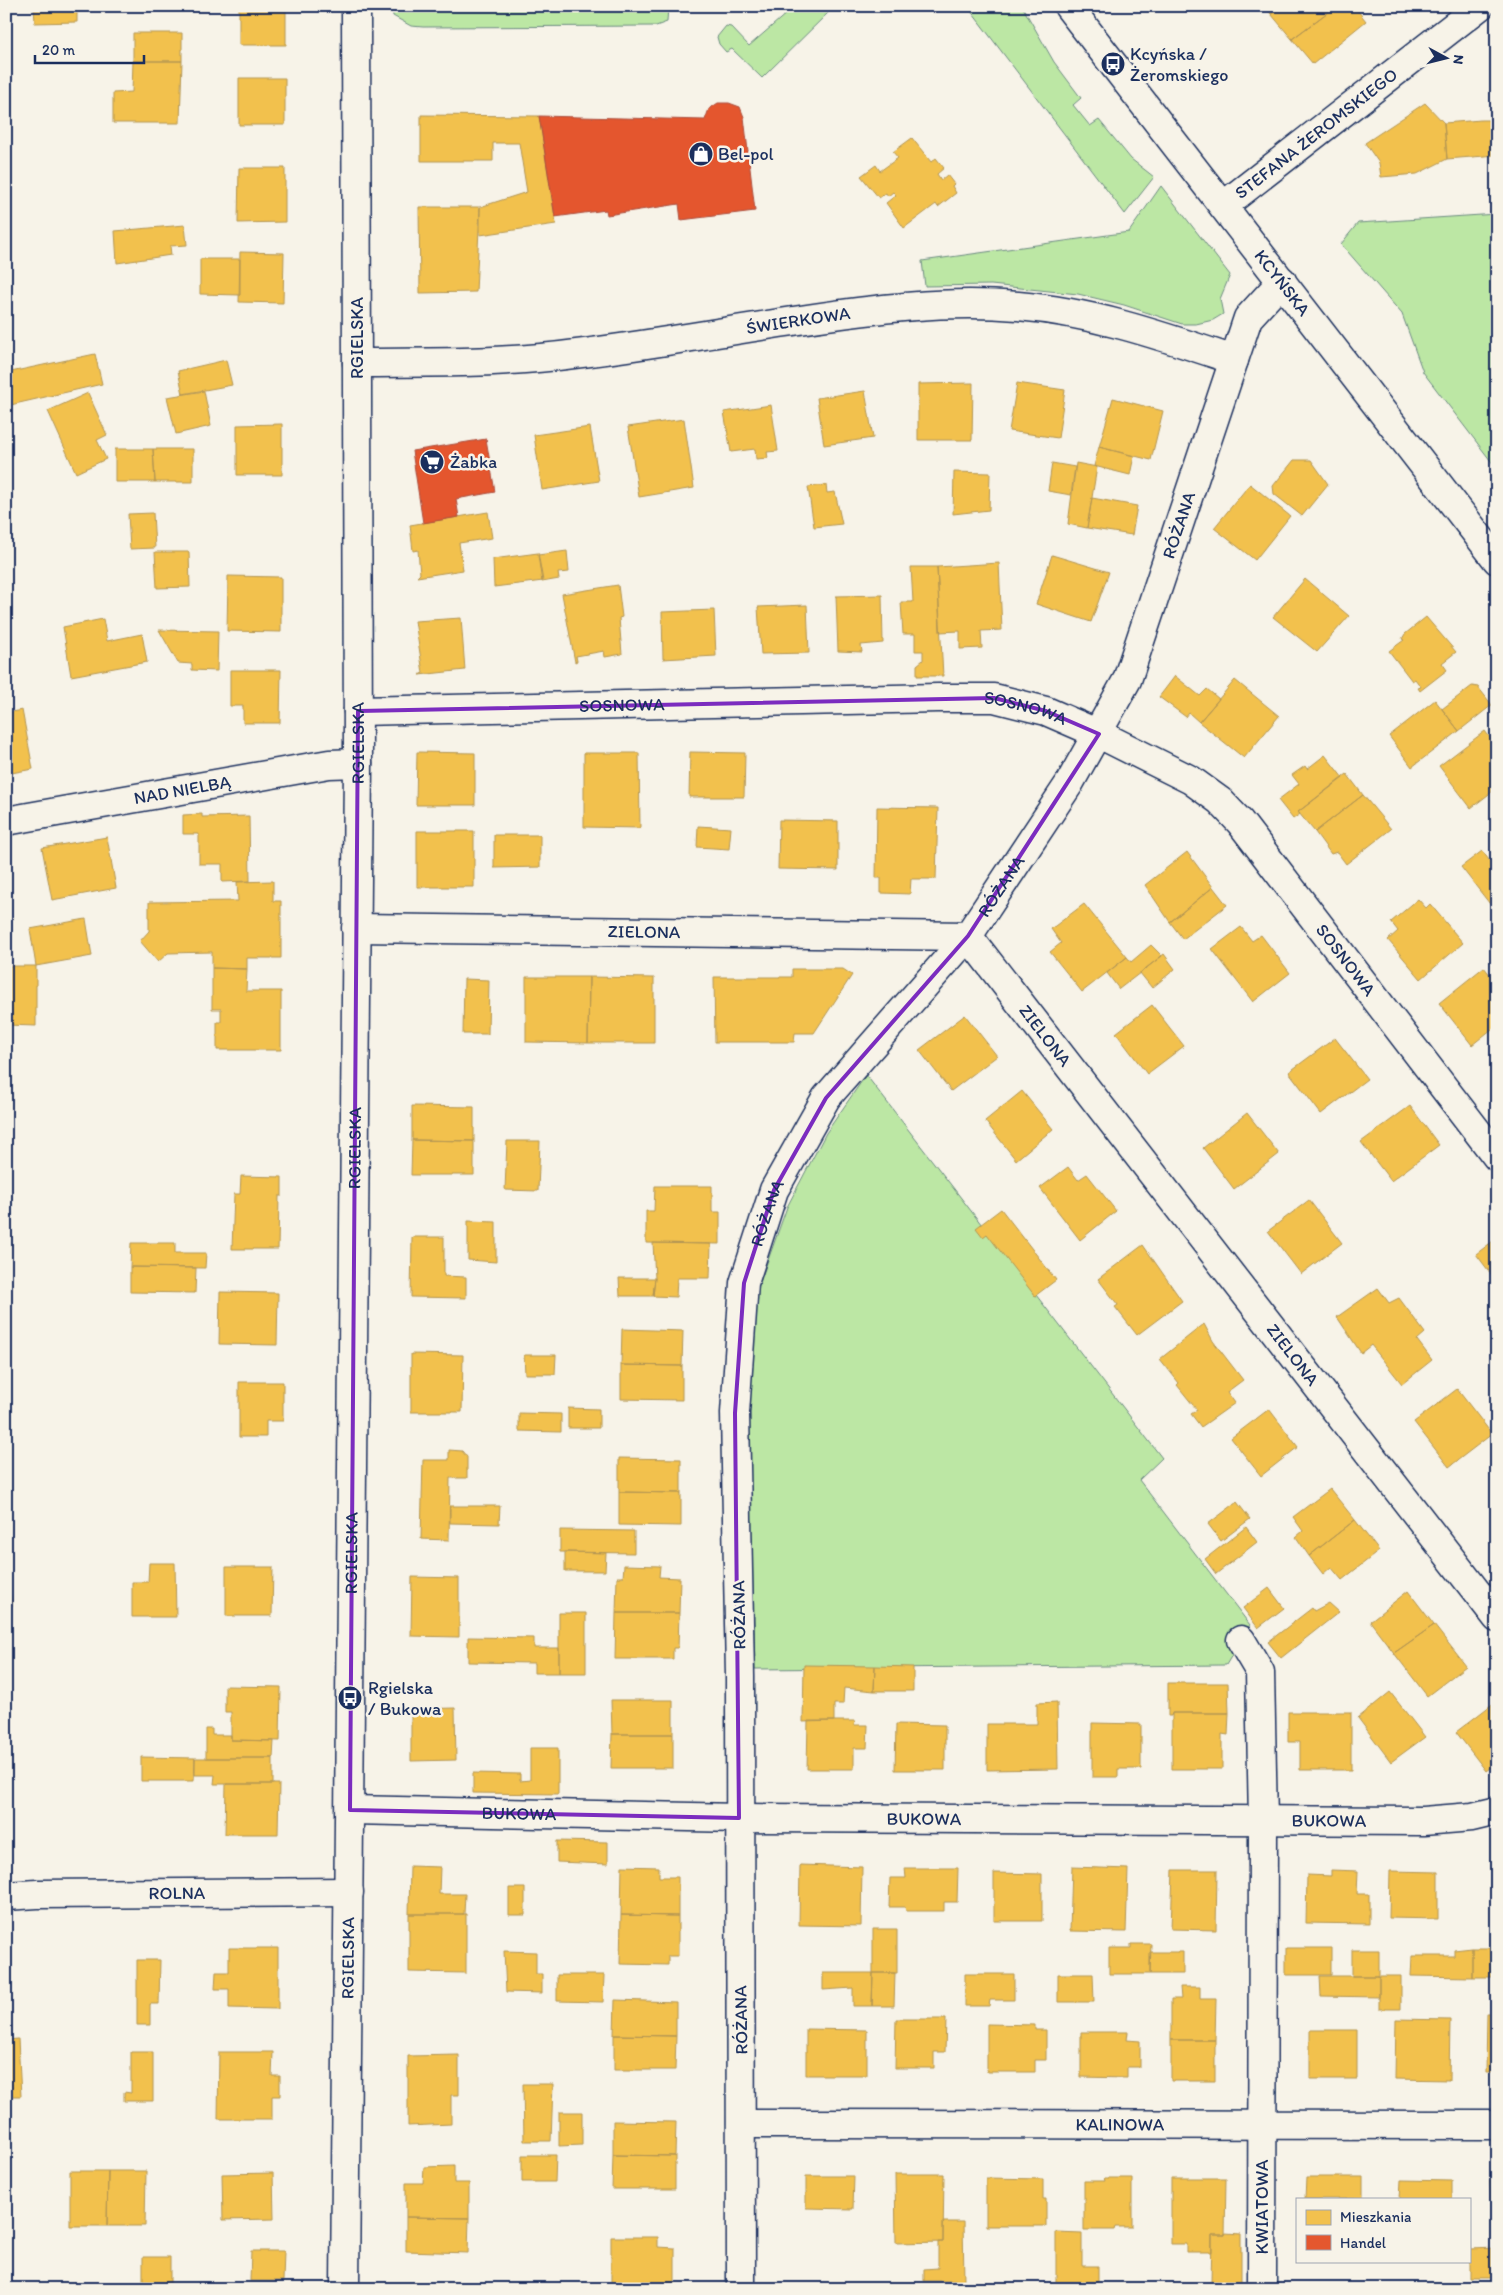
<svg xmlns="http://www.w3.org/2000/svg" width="1503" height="2295" viewBox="0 0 1503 2295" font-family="Itim,sans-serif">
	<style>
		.green { fill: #bce7a4; stroke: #6c8b81 }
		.homes { fill: #f2c14e; stroke: #b29553 }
		.shops { fill: #e4572e; stroke: #a84b3c }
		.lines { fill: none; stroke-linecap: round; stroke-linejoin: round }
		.street-casing { stroke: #1b2f5e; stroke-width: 31 }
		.secondary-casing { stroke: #1b2f5e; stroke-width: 31 }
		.street { stroke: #f7f3e8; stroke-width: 28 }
		.secondary { stroke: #f7f3e8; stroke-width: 28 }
		.marked { fill: none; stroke: #7b2cbf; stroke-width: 4; stroke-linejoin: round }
		.labels { text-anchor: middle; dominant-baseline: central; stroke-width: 5; stroke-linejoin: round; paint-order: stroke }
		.poi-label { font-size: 18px; fill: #1b2f5e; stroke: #f7f3e8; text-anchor: start }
		.street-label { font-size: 18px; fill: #1b2f5e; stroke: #f7f3e8 }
	</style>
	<rect width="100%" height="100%" fill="#f7f3e8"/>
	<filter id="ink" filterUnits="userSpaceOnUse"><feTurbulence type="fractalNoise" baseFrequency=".02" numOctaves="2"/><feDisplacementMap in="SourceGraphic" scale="10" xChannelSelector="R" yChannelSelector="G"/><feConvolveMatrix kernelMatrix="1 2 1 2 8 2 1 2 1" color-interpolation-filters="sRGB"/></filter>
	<g filter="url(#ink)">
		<path class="green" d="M392 6H668L667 22 656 26 423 27 411 26 393 16Z
			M795 6H835L762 78 732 49 726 52 719 44 717 37 726 26 731 27 749 46Z
			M967 6H1022L1054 62 1081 98 1073 105 1090 126 1099 120 1131 159 1154 177 1125 214Z
			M1161 186 1230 275 1220 299 1223 314 1213 320 1196 324H1182L1124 305 1078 294 991 285 925 286 922 261 1129 232Z
			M1497 214V469L1423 372 1402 314 1341 244 1358 223Z
			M866 1075 1162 1458 1139 1480 1250 1625 1226 1665 755 1669 748 1390 758 1288 787 1207 826 1133Z"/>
		<path class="homes" d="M34 6H77V22L35 23Z
			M239 6H286V45H239Z
			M1273 6H1281L1271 14 1268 10Z
			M1281 6H1336L1292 39 1271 14Z
			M1336 6H1354L1366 21 1313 64 1292 39Z
			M133 33H182V61H133Z
			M133 61H182L180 123H113V93L132 92Z
			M239 78H285V125H239Z
			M1425 103 1444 123 1447 159 1417 174 1381 177 1379 163 1365 143Z
			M421 115 539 116 556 224 480 235V207L527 192 519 143H493V161H421Z
			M1481 120H1497V155L1447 159 1444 123Z
			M912 138 931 162 936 158 944 168 937 174 941 180 947 175 954 184 952 186 956 193 938 207 936 204 904 228 886 203 896 195 893 192 888 196 886 193 879 198 861 176 876 165 880 171 898 158 893 152Z
			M239 168H285V222L238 223Z
			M419 207H480L476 292 420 293Z
			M185 225 187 245 170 246 171 255 117 263 115 231Z
			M240 252 284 253 283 303 239 302Z
			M200 259H240V295L200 294Z
			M95 354 102 384 6 406V373Z
			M226 360 232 385 183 394 178 371Z
			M973 383 972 440H918V384Z
			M1017 383 1065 390 1058 438 1009 431Z
			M204 391 211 426 176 434 167 397Z
			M865 391 873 438 824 445 817 398Z
			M88 393 107 435 97 440 106 459 76 473 48 411Z
			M1113 398 1163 411 1151 460 1099 447Z
			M771 405 778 451 767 452 768 458 756 459 755 449 731 452 724 412Z
			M684 419 694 488 639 497 628 427Z
			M282 424V475H237V425Z
			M590 427 599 481 542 490 534 435Z
			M1099 447 1134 456 1130 475 1094 466Z
			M115 449H153L155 482H115Z
			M153 449H193V482H155Z
			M1294 460H1311L1328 484 1302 516 1274 494 1273 486Z
			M1052 463 1075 467 1071 495 1048 491Z
			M1076 463 1097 467 1087 528 1068 524Z
			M954 472 990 473 989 510 953 514Z
			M1250 484 1290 516 1255 560 1214 528Z
			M826 485 827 493 835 492 842 524 814 527 808 487Z
			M1092 498 1137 506 1132 535 1087 528Z
			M488 512 492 538 459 543 463 570 417 577 420 574 418 550 413 551 410 525Z
			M153 513 155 548 130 549 128 514Z
			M567 551 569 572 558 573 559 579 542 582 538 555Z
			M155 552H189L190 587 157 588Z
			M538 553 543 581 494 587 493 559Z
			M1052 555 1109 572 1091 622 1036 604Z
			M999 563 1002 630 981 631 982 648 960 649V631L940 632 937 567Z
			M911 567H937L943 676H917V665L923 660V651H915V634H903L901 602H913Z
			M228 576 281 577V632L227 631Z
			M1305 579 1349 616 1317 652 1273 617Z
			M618 585 622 617 619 618 622 654 605 657 604 651 576 656 577 661 575 662 562 594Z
			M882 595 883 643 861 645 862 652 838 651 836 596Z
			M807 605 809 653 761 654 758 607Z
			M714 610 716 656 663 659 662 612Z
			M1426 617 1456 652 1442 663 1447 670 1420 691 1418 688 1421 687 1415 679 1412 681 1389 651 1404 640 1402 639 1405 634Z
			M461 618 465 670 419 675 423 673 415 621Z
			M103 619 107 641 142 634 147 662 71 676 63 627Z
			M159 630 218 631 217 671 192 670V664L178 663Z
			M230 670H281L280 723H243V706H230Z
			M1175 676 1200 696 1207 689 1219 699 1199 722 1189 713 1186 717 1159 697Z
			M1235 680 1279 716 1244 758 1199 722Z
			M1472 686 1478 687 1492 705 1459 731 1442 709Z
			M1435 700 1459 731 1412 767 1389 736Z
			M22 710 33 769 6 774V713Z
			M1485 731 1497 747V788L1471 808 1439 766Z
			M417 752 475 753V805H416Z
			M690 752 745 753 744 797H689Z
			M584 753H639L640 828 584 827Z
			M1325 755 1343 778 1298 812 1300 814 1293 819 1278 800 1299 784 1292 775 1305 766 1307 769Z
			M1347 774 1363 795 1315 832 1298 812Z
			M1363 795 1391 829 1346 864 1337 852 1331 854 1315 832Z
			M877 807 938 808 936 879H911L910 894 881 893V878H876Z
			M202 814V817L249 816 250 881 222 882V864H199V834H183V815Z
			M779 820 838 821V870L778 869Z
			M698 826 731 828 729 849 697 847Z
			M417 831H474V887H417Z
			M494 835H540V867L494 868Z
			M107 837 116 888 52 900 42 848Z
			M1482 851 1497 870V913L1461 867Z
			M1187 852 1213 887 1170 922 1145 885Z
			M273 881V901H281V958H247V969L212 968V952L168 953 158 962 140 941 149 931V902L238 901 237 882Z
			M1213 887 1227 905 1183 939 1170 922Z
			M1418 899 1426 908 1430 904 1463 943 1421 979 1388 940 1398 931 1391 922Z
			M1084 904 1127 957 1082 992 1050 952 1061 943 1051 929Z
			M86 919 92 956 36 966 30 929Z
			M1241 927 1252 941 1261 935 1290 973 1253 1002 1212 949Z
			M1151 945 1162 956 1119 989 1107 973 1127 957 1131 962Z
			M1164 954 1175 969 1152 988 1140 973Z
			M6 966H36V1026L6 1025Z
			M1484 967 1497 984V1025L1472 1045 1439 1003Z
			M212 968 247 969 246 991H281V1050H217V1022H221V1009H212Z
			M792 969H843L852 975 814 1033H795L794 1042H715L714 977H792Z
			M526 977H589L588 1043 526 1042Z
			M589 977 654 978V1043H588Z
			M464 979 489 980 488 1034H463Z
			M1152 1005 1184 1046 1147 1074 1116 1033Z
			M965 1015 997 1056 951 1091 919 1050Z
			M1335 1038 1367 1079 1321 1114 1289 1072Z
			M1022 1091 1053 1129 1016 1160 985 1121Z
			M412 1106 474 1107V1141L412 1140Z
			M1410 1106 1439 1145 1391 1181 1361 1142Z
			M1247 1113 1279 1154 1234 1189 1203 1148Z
			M412 1140 474 1141V1175H411Z
			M507 1141H540L538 1191 505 1190Z
			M1068 1167 1078 1180 1087 1174 1116 1211 1080 1240 1040 1188Z
			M241 1176 282 1177V1196H279L278 1249H232L234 1194H240Z
			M655 1186H712V1212H720V1244L646 1243V1211H654Z
			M1309 1200 1342 1243 1301 1274 1268 1231Z
			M1001 1209 1056 1280 1035 1296 987 1234 983 1237 976 1228Z
			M468 1221 496 1222V1262L468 1260Z
			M412 1237H444V1276L466 1277V1298L411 1297Z
			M1497 1238V1282L1476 1254Z
			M131 1243H175V1253H206L205 1268 130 1267Z
			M653 1243 711 1244 710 1278H677L676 1297 653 1296 655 1278Z
			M1143 1245 1182 1301 1137 1335 1115 1307 1118 1305 1098 1279Z
			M130 1267 196 1268 195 1293 130 1292Z
			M619 1278H655L653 1296H620Z
			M1378 1288 1389 1303 1399 1298 1425 1333 1417 1340 1432 1360 1402 1384 1371 1345 1361 1353 1337 1317Z
			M220 1292 278 1293 277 1345 219 1344Z
			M1204 1324 1213 1341 1243 1380 1227 1392 1235 1403 1201 1427 1191 1414 1197 1410 1177 1385 1179 1383 1160 1359Z
			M6 1325 10 1367 6 1368Z
			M622 1329 683 1331 682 1366 621 1365Z
			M411 1354 463 1355 462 1412H411Z
			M524 1355H556L555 1374H525Z
			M621 1365 682 1366V1400L621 1399Z
			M239 1382H283V1421H266V1437H239Z
			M1457 1389 1492 1434 1449 1467 1414 1422Z
			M568 1408 599 1409V1428H568Z
			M1269 1409 1298 1447 1261 1476 1231 1438Z
			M519 1413 561 1414V1432L519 1431Z
			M449 1450 462 1451 467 1457V1478H450L449 1540 421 1539 423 1460H449Z
			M619 1458 681 1459V1493L619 1492Z
			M1330 1489 1355 1520 1309 1556 1296 1537 1303 1531 1293 1517Z
			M619 1492 681 1493V1526L619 1525Z
			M1237 1502 1250 1519 1221 1541 1208 1524Z
			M450 1506H500L499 1524 450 1523Z
			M1355 1520 1379 1551 1342 1580 1331 1567 1323 1574 1309 1556Z
			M1246 1527 1257 1542 1216 1574 1205 1559Z
			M560 1530 634 1531V1553L560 1552Z
			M565 1552 606 1553 605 1571H565Z
			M6 1553 12 1606 6 1607Z
			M149 1563H175L176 1617H132V1582H148Z
			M624 1565 660 1566 659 1577 680 1578 679 1613H616L617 1577H623Z
			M226 1567H273L272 1616H226Z
			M412 1577 459 1578V1637L411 1636Z
			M1269 1588 1284 1608 1258 1628 1243 1608Z
			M1408 1591 1434 1625 1394 1653 1370 1621Z
			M1329 1603 1339 1612 1281 1658 1268 1642 1312 1608 1314 1611Z
			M559 1613H586V1673H559Z
			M616 1613H679L678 1648H673V1659H615Z
			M1434 1625 1466 1666 1427 1696 1394 1653Z
			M468 1637 534 1638V1648H559V1673H534V1663L468 1662Z
			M804 1665 875 1666 874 1691 844 1688 843 1704H834V1721L803 1722Z
			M875 1666 913 1667V1691H874Z
			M1168 1683H1228L1229 1713H1172L1171 1716H1168Z
			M225 1686 281 1687 280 1741 231 1740V1712H225Z
			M1390 1692 1425 1737 1391 1762 1358 1718Z
			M611 1700H673V1734H612Z
			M1057 1702 1058 1769 987 1770V1724H1037V1703Z
			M1495 1702 1497 1763 1486 1771 1456 1732Z
			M455 1708 456 1760 411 1761V1709Z
			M1288 1712H1351V1770H1300V1742H1288Z
			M1172 1713H1229L1228 1735 1222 1734V1769H1172Z
			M808 1721H855L854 1725H868L867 1748H854V1769H807Z
			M1092 1723 1141 1724V1769H1118V1777H1092Z
			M896 1724 945 1725V1770H895Z
			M206 1729H212V1735H231V1740L274 1741 273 1758H206Z
			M612 1734H673V1768H611Z
			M530 1748H558V1794L473 1793V1773L520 1774V1781L530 1780Z
			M141 1757 195 1758 194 1781H141Z
			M195 1758H273V1784H214L215 1775H195Z
			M226 1784H279L278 1834H225Z
			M557 1841 608 1842V1864L557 1862Z
			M800 1865 862 1867 861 1926 799 1925Z
			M410 1866 440 1867 439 1894H465L464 1914H409Z
			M622 1866 659 1867V1877H678V1916L621 1915Z
			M1072 1867 1128 1869 1126 1932 1070 1931Z
			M905 1868H958L957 1902H944V1911H906L905 1907H889L890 1878H906Z
			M1173 1870H1217L1216 1930 1171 1929Z
			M1331 1870 1358 1871 1357 1894H1369V1924L1306 1923 1307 1875 1331 1876Z
			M1390 1871 1438 1872V1919L1389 1918Z
			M994 1873 1042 1874V1921H994Z
			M509 1888H525V1915H509Z
			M409 1914H466V1973L409 1972Z
			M621 1915 678 1916V1956H668V1965L620 1964Z
			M873 1929H897V1973H873Z
			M1131 1944H1151L1150 1974H1109V1948H1131Z
			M229 1948H278V2009L229 2008V1989H215L216 1972H229Z
			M1286 1948H1331V1975H1286Z
			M1472 1948V1977L1411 1976 1412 1956H1454V1950Z
			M1472 1948H1492V1954H1497V1977H1472Z
			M1352 1950H1379V1976H1352Z
			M504 1951 536 1952V1974H542V1993L506 1992Z
			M1150 1952H1183V1974H1150Z
			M6 1954 11 2000H6Z
			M137 1960H160L159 2004H150V2025H137Z
			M823 1973H873L872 2006H853V1988L823 1990Z
			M873 1973H895L894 2006H872Z
			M965 1974H1014V2000H990L989 2006H965Z
			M1058 1974H1093L1094 2002H1058Z
			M557 1975H604L603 2002 557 2001Z
			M1320 1976H1379V1997L1321 1996Z
			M1379 1976H1401V2009H1379Z
			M1180 1987H1200V1999H1216L1215 2040H1171V1999H1181Z
			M615 2000 676 2002V2036L614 2035Z
			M1487 2013H1497V2073H1486Z
			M896 2019H946L945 2052H934V2068H895Z
			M1396 2019 1450 2020 1449 2080 1395 2079Z
			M987 2024 1035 2025V2030H1046V2060H1035V2072H987Z
			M806 2029 867 2030V2075H806Z
			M1310 2030H1357V2079H1310Z
			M1081 2032H1128L1127 2040 1140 2041V2067H1127V2078L1081 2077Z
			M614 2035 676 2036 675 2070H614Z
			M18 2039 21 2096H6V2040Z
			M1171 2040H1215V2081H1171Z
			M131 2052H153V2101H124V2092L131 2093Z
			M219 2052H273L272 2076H280V2096H272V2119H218Z
			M459 2055V2095H451V2124L408 2126V2056Z
			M523 2084H553L551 2141H524Z
			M559 2112H582V2145L559 2146Z
			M613 2121 676 2122 675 2156 613 2155Z
			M522 2155H556L555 2182H522Z
			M613 2155 675 2156V2189H612Z
			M454 2166V2183H469V2218L406 2217V2183H423L424 2167Z
			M70 2171H108L107 2226H70Z
			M108 2171H146L145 2226H107Z
			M273 2173 274 2219 223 2220 222 2174Z
			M895 2174H944L943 2242 896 2243Z
			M806 2176H854L853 2209 806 2208Z
			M1306 2177H1363V2199H1305Z
			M986 2178 1043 2179V2199H1046V2226H986Z
			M1104 2178H1132V2227H1115L1114 2230H1084V2181H1105Z
			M1171 2178H1226L1225 2235H1212V2252H1186V2244H1171Z
			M1497 2179V2237H1492L1490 2180Z
			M1401 2180 1452 2181V2199H1400Z
			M406 2217 469 2218 468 2253 406 2251Z
			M943 2222H963L964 2281H924V2269L938 2268V2242H943Z
			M1056 2232 1082 2233V2266H1098V2282H1056Z
			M1225 2233 1241 2234V2283H1211L1212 2235H1225Z
			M611 2237H658V2247L675 2248V2283H611Z
			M1497 2248V2279H1470V2249Z
			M251 2251H284L283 2281H250Z
			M143 2257H170V2289H143Z
			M613 2283H675V2289H613Z"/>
		<path class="shops" d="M718 103H729L740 107 744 117 755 211 681 220 679 204 607 215 606 210 555 217 539 116 705 120 709 109Z
			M486 439 495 492 456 499 459 517 423 523 412 451Z"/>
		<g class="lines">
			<defs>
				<g id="street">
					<path id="s1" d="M1223 206 1480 6"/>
					<path id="s2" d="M357 363C430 362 503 364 575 354 650 345 725 331 800 320 873 309 944 300 1018 306 1093 312 1162 336 1234 360"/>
					<path id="s3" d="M358 711 938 698H994L1046 711 1099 734 1191 780 1220 801 1240 822 1497 1157"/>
					<path id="s4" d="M6 821 329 764 358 763"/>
					<path id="s5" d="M356 928 968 936 1497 1618"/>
					<path d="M1241 1640 1260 1672 1263 1821 1262 2289"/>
					<path id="s6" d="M350 1810 739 1818 1423 1821 1472 1817 1497 1811"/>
					<path id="s7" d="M6 1896 37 1894 349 1892"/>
					<path id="s8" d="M742 2124 1497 2125"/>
					<path id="s9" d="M741 2289 740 1676 735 1413 744 1283 774 1190 826 1098 968 936 1069 784 1127 680 1248 318 1282 281"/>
				</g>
				<g id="secondary">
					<path id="s10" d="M1068 6 1497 560"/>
					<path id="s11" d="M345 2289 358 763 356 6"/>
				</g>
			</defs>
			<use href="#street" class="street-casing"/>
			<use href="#secondary" class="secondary-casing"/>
			<use href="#street" class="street"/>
			<use href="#secondary" class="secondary"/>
		</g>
	</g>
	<path class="marked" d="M994 698 1046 711 1099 734 968 936 826 1098 774 1190 744 1283 735 1413 739 1818 350 1810 358 711Z"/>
	<defs>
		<symbol id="bus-disc" viewBox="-11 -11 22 22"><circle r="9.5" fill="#1b2f5e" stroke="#f7f3e8"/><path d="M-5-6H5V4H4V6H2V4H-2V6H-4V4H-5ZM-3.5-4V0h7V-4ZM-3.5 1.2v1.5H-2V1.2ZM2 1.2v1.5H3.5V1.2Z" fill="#fff"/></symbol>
		<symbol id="shop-disc" viewBox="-11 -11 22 22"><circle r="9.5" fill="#1b2f5e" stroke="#f7f3e8"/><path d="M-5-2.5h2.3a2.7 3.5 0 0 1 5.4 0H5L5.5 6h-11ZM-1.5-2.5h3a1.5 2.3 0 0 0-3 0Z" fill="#fff"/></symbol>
		<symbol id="supermarket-disc" viewBox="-11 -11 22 22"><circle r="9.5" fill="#1b2f5e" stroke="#f7f3e8"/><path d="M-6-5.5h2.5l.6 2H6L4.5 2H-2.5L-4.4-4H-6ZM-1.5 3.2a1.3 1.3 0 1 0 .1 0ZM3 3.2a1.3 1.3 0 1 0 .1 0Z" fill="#fff"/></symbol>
	</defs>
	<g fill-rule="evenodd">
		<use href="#bus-disc" x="1099" y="50" width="28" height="28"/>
		<use href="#shop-disc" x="687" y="140" width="28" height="28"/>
		<use href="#supermarket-disc" x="418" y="448" width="28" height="28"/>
		<use href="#bus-disc" x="336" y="1684" width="28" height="28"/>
	</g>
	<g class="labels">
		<g class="poi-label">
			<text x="1130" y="54">Kcyńska /<tspan x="1130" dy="21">Żeromskiego</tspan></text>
			<text x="718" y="154">Bel-pol</text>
			<text x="450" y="462">Żabka</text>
			<text x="368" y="1688">Rgielska<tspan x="368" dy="21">/ Bukowa</tspan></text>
		</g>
		<g class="street-label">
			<text stroke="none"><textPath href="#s1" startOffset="118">STEFANA ŻEROMSKIEGO</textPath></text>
			<text stroke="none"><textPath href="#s10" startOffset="350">KCYŃSKA</textPath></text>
			<text stroke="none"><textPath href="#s2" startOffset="444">ŚWIERKOWA</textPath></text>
			<text transform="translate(357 338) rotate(-90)">RGIELSKA</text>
			<text stroke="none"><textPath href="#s9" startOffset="1890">RÓŻANA</textPath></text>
			<text stroke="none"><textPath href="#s3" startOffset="264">SOSNOWA</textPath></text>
			<text stroke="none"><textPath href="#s3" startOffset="669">SOSNOWA</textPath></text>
			<text stroke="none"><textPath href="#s11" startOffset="1546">RGIELSKA</textPath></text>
			<text stroke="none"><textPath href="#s4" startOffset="179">NAD NIELBĄ</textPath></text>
			<text stroke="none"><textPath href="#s9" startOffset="1485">RÓŻANA</textPath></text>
			<text stroke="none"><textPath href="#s5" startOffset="288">ZIELONA</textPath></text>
			<text stroke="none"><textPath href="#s3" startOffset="1089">SOSNOWA</textPath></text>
			<text stroke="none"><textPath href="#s5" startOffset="738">ZIELONA</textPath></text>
			<text stroke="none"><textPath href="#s11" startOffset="1141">RGIELSKA</textPath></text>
			<text stroke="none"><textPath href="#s9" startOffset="1080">RÓŻANA</textPath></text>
			<text stroke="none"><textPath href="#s5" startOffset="1142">ZIELONA</textPath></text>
			<text stroke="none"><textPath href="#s11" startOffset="736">RGIELSKA</textPath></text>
			<text transform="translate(739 1615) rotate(-91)">RÓŻANA</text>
			<text stroke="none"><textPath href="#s6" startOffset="169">BUKOWA</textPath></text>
			<text stroke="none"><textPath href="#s6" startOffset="574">BUKOWA</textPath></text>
			<text stroke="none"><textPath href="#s6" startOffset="979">BUKOWA</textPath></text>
			<text stroke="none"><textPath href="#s7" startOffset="171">ROLNA</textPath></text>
			<text stroke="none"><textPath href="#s11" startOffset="331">RGIELSKA</textPath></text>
			<text transform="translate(741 2020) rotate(-91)">RÓŻANA</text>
			<text stroke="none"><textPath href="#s8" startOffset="378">KALINOWA</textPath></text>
			<text transform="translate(1262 2207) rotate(-90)">KWIATOWA</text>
		</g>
	</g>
	<rect width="1503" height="2295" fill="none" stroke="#f7f3e8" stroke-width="25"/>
	<rect x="12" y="12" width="1478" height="2270" fill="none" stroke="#1b2f5e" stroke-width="2" filter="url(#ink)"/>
	<rect x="1296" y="2198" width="175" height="65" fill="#f7f3e8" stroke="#9fa5b1"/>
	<rect x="1306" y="2210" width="25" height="15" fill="#f2c14e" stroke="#9fa5b1"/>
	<text x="1340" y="2222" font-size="15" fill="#1b2f5e">Mieszkania</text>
	<rect x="1306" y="2235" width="25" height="15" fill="#e4572e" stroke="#9fa5b1"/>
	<text x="1340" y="2248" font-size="15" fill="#1b2f5e">Handel</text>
	<g transform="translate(1446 58) rotate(97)" stroke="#f7f3e8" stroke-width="4" paint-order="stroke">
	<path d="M0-4L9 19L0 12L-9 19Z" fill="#1b2f5e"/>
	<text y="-8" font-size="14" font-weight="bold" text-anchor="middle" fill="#1b2f5e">N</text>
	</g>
	<path d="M35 55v8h109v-8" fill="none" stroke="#1b2f5e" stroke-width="2.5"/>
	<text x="42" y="55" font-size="15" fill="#1b2f5e" stroke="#f7f3e8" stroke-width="4" paint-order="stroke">20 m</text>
</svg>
